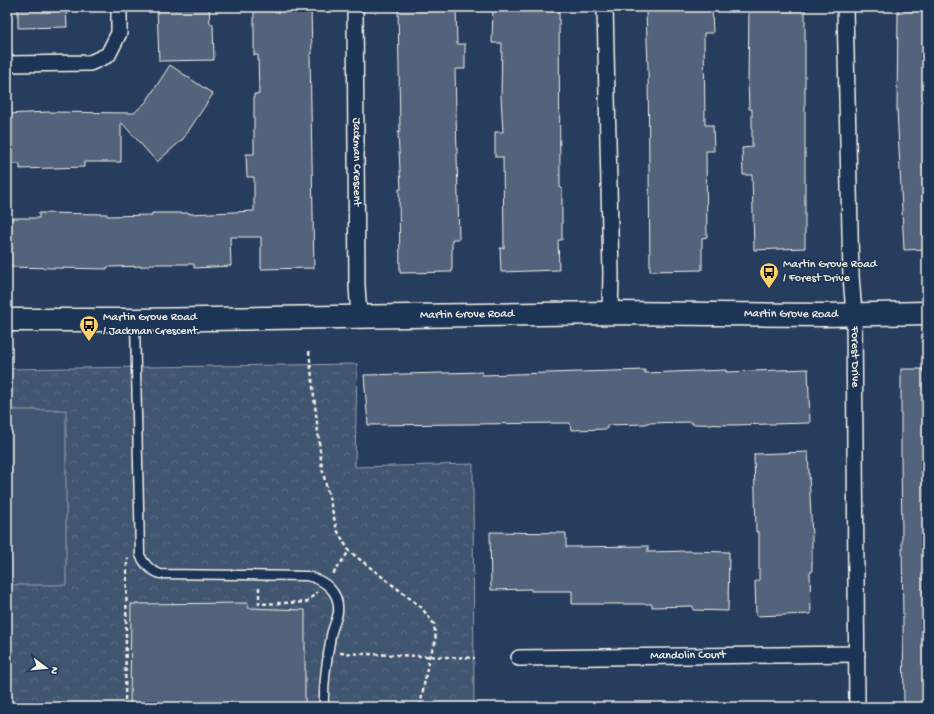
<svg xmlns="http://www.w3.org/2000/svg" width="934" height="714" viewBox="0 0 934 714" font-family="'Gochi Hand',sans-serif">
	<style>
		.park { fill: url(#park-crowns); stroke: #9aa2ac }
		.pitch { fill: #40546f; stroke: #9aa2ac }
		.building { fill: #52647b; stroke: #f4f1e8 }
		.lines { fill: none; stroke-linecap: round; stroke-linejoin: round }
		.lane-casing { stroke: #f4f1e8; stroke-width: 11 }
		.street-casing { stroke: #f4f1e8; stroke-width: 18 }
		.secondary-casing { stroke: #f4f1e8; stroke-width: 25 }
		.path { stroke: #f4f1e8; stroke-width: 2.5; stroke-dasharray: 4 3; stroke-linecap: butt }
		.lane { stroke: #1d3557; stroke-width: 8 }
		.street { stroke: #1d3557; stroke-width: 15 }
		.secondary { stroke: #1d3557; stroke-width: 22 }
		.labels { text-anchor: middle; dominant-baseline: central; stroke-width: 3; stroke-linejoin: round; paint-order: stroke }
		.street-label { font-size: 12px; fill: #f4f1e8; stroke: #1d3557 }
		.poi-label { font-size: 12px; fill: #f4f1e8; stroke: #1d3557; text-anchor: start }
	</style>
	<defs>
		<pattern id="park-crowns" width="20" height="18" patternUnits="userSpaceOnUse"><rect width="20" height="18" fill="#40546f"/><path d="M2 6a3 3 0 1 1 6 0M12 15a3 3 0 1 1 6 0" fill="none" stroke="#5c6d84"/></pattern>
	</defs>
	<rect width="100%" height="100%" fill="#263d5d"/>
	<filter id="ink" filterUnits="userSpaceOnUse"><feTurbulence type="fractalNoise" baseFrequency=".025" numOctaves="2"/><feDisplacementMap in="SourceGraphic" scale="8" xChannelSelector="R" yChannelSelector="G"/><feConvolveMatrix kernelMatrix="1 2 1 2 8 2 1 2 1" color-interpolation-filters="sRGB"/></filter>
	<g filter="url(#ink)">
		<path class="park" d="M357 364 355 467 473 464 474 707H7V369Z"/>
		<path class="pitch" d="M7 410H66V585H7Z"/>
		<path class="building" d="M18 7H66L67 27 18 28Z
			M157 7H209L210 24H213L214 60 159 61Z
			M254 7H311L312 54H310L314 268 261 269V237H230L231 266 194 268V264H149V266L107 267V269L7 267V218H39V213L107 214V216L152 215V213H190V214L254 211V177H247L246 154H254V94H259L258 55H254Z
			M398 7H456L457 44H465V69H455L459 239H452V272L400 273 399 189H401L398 132H400Z
			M493 7H559L560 188H562V240H558L559 270 501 272 500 248H504L503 157H495V132H503L501 97 502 43H492Z
			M749 7H805V248L754 250 752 175H743L742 148 752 147V109H749L748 80Z
			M898 7H927V249L904 250 897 109Z
			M712 10 713 33H704L705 125H713L714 151H706L707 237 702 238V270L650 271 648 68 646 11Z
			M170 65 213 94 183 139 157 162 121 122V162H84V167L20 169V164H7V114L48 112 134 113 146 102Z
			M808 369 810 423 733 425 692 424V422L646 423V424L607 425V429L571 430 570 423 368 425 364 375 482 372V375L645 370V373L726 370V372Z
			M901 369H927V706H904L901 455Z
			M808 452 812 538V572H810L811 614 756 616 755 581H759V532H756L754 454Z
			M490 532 566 533V547L648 546V552L687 551 729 552 728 611 693 610V606L652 607V604H572V591H531V589L491 590Z
			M248 603V608L305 610V706L130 707 131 604Z"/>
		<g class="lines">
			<defs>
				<path id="lane" d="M135 321 140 555C145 565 150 570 160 574L307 576C325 580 340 592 338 612 337 620 332 628 331 636 327 660 323 683 324 707"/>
				<g id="street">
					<path id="s1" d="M355 7 357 286 359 316"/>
					<path d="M605 7 611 274 610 313"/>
					<path id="s2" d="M845 7 851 276 854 314 857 707"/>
					<path d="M7 64 90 63 108 55 119 33V7"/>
					<path id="s3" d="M519 658 857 654"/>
				</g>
				<g id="secondary">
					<path id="s4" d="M7 320H135L610 313 823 315 927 313"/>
				</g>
			</defs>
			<use href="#lane" class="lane-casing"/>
			<use href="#street" class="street-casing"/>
			<use href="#secondary" class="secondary-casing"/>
			<path class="path" d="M309 351 322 468 337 530 349 551 421 607 434 624 436 641 429 657 420 707
				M333 574 349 551
				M259 587V604L307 602 317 592
				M340 653 475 658
				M125 707 127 561 128 558"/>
			<use href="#lane" class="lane"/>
			<use href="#street" class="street"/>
			<use href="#secondary" class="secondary"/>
		</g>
	</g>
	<defs>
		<symbol id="bus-pin" viewBox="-11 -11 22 30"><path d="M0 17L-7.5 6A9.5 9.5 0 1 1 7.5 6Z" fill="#ffd166" stroke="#1d3557"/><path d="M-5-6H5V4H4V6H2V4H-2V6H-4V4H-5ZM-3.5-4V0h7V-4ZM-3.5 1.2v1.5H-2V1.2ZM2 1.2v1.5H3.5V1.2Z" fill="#111"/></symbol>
	</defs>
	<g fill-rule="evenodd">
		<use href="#bus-pin" x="758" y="261" width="22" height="30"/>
		<use href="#bus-pin" x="78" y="314" width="22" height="30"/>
	</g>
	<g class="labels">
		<g class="street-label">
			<text stroke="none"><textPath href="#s1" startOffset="155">Jackman Crescent</textPath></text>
			<text stroke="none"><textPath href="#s4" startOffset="784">Martin Grove Road</textPath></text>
			<text stroke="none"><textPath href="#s4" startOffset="460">Martin Grove Road</textPath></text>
			<text stroke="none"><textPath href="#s2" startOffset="350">Forest Drive</textPath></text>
			<text stroke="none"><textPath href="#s3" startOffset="169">Mandolin Court</textPath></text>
		</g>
		<g class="poi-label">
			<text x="783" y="265">Martin Grove Road<tspan x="783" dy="14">/ Forest Drive</tspan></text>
			<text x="103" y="318">Martin Grove Road<tspan x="103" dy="14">/ Jackman Crescent</tspan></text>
		</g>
	</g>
	<rect width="934" height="714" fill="none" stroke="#1d3557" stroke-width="24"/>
	<rect x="12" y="12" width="910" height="690" fill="none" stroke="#f4f1e8" stroke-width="1.5" filter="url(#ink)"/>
	<g transform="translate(46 668) rotate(106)" stroke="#1d3557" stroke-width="3" paint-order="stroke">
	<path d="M0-3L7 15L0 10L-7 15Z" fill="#f4f1e8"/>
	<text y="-6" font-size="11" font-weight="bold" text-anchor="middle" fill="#f4f1e8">N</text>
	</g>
</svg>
